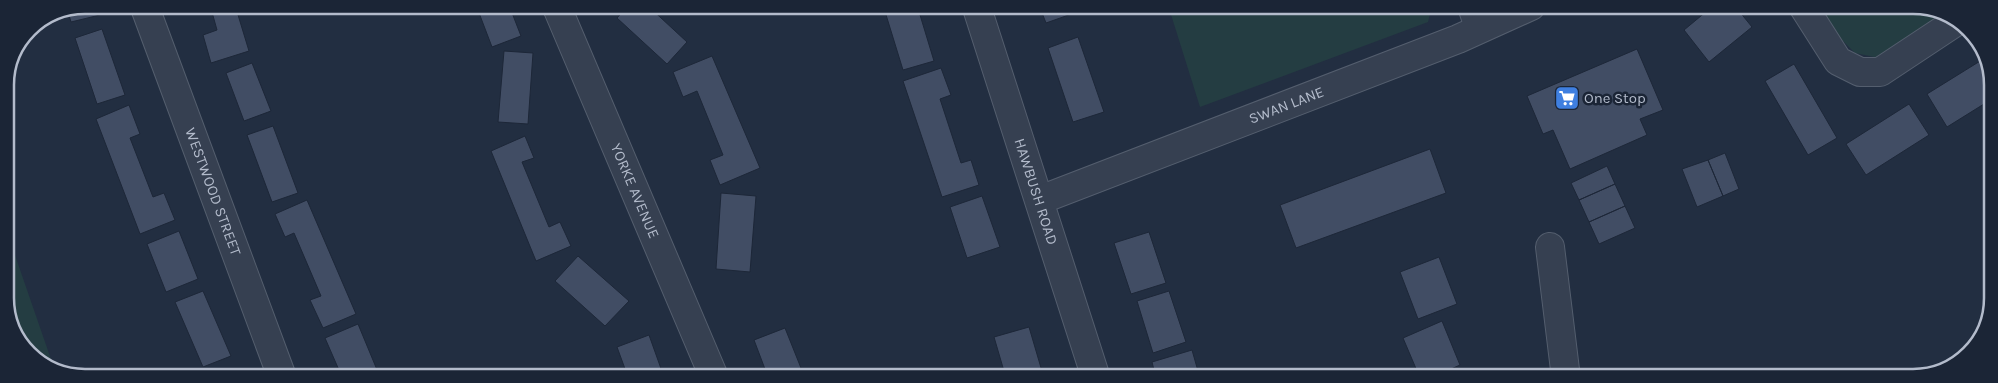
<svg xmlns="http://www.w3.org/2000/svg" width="1998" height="383" viewBox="0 0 1998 383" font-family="Karla,sans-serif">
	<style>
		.green { fill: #243d42 }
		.building { fill: #414d64; stroke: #1d2738 }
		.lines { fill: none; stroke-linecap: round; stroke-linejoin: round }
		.minor-casing { stroke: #545e6e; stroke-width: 30 }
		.minor { stroke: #364051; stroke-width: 28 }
		.labels { text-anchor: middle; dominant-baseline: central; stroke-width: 5; stroke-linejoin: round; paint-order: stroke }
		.poi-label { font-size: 15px; fill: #b3bbcb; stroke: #1b2536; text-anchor: start }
		.street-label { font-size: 15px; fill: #b3bbcb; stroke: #1b2536 }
		.rim { fill: none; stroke: #b3bbcb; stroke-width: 2.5 }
	</style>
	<rect width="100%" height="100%" fill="#222e41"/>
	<path class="green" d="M1168 5 1432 6 1428 22 1200 107Z
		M1820 6H1924L1945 15 1879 58 1855 53 1835 33Z
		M7 232 54 368 32 358 8 319Z"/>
	<path class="building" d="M85 5H98L100 15 71 22 68 12Z
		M210 5H235L249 51 211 63 203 35 217 30Z
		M476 5H509L521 36 492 47Z
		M629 5H647L687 42 667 64 617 18Z
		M883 5H917L934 61 903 70Z
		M1039 5H1078L1080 11 1046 23Z
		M1713 6H1735L1752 27 1709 62 1684 30Z
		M102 29 125 95 97 104 75 38Z
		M1078 37 1104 112 1073 122 1048 48Z
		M1637 49 1663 110 1640 119 1647 135 1570 169 1553 130 1543 134 1527 96Z
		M504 51 533 53 528 124 498 122Z
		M712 56 760 168 720 185 710 160 723 155 697 91 683 97 673 72Z
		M1985 58 1991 69 1992 99 1947 127 1927 94Z
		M252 63 271 111 244 121 226 73Z
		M1794 64 1837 138 1808 155 1765 81Z
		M941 68 951 95 940 99 961 163 971 160 979 185 942 197 903 81Z
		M1909 104 1929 135 1866 175 1846 144Z
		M129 105 140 134 130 138 153 197 164 193 175 220 140 234 96 119Z
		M273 126 298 193 272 202 247 135Z
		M525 136 534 158 522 162 549 227 560 222 571 246 536 261 491 151Z
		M1430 149 1446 193 1296 248 1280 205Z
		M1725 153 1739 189 1723 196 1708 160Z
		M1708 160 1723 196 1697 207 1682 169Z
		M1607 166 1615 184 1579 200 1571 183Z
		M1615 184 1625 206 1589 222 1579 200Z
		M721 193 756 196 750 272 716 269Z
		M982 196 1000 247 967 258 950 207Z
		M307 200 356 314 323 328 310 300 321 296 294 233 285 237 275 214Z
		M1625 206 1635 228 1599 244 1589 222Z
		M179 231 198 279 166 292 147 244Z
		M1149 232 1166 283 1131 294 1114 243Z
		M578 256 629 301 605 326 555 281Z
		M1439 257 1457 304 1418 319 1400 272Z
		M203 291 231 356 203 367 175 302Z
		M1169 291 1186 342 1153 353 1137 301Z
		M1442 321 1460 365 1431 378H1420L1403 338Z
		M358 324 380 377H342L325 338Z
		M1029 327 1044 378H1006L994 337Z
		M785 328 805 378 768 377 754 340Z
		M649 335 664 377H628L617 347Z
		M1192 350 1200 378H1156L1152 362Z
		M236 370 239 377H219Z"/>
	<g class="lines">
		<defs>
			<g id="minor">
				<path id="s1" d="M144 5 282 377"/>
				<path id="s2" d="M556 5 714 377"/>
				<path id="s3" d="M976 5 1096 378"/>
				<path d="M1472 6 1479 28"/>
				<path d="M1803 6 1838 61 1860 72H1880L1957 21"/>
				<path id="s4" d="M1040 200 1458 39 1531 6"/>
				<path d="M1550 247 1566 378"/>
			</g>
		</defs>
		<use href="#minor" class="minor-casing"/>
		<use href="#minor" class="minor"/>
	</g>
	<defs>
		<symbol id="supermarket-square" viewBox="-11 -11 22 22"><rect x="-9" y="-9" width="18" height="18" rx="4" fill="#3f7fe0" stroke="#1b2536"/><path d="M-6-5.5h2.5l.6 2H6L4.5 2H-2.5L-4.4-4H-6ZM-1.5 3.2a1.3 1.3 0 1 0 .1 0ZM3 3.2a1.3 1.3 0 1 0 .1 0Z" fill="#fff"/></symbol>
	</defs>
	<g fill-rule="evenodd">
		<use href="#supermarket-square" x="1553" y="84" width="28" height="28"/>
	</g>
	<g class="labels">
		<g class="poi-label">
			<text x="1584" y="98">One Stop</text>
		</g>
		<g class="street-label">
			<text stroke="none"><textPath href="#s4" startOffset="264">SWAN LANE</textPath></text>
			<text stroke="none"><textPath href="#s1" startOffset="199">WESTWOOD STREET</textPath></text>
			<text stroke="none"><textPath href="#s2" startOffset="202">YORKE AVENUE</textPath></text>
			<text stroke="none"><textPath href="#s3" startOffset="196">HAWBUSH ROAD</textPath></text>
		</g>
	</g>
	<path d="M0 0H1998V383H0ZM85 14H1913A71 71 0 0 1 1984 85V298A71 71 0 0 1 1913 369H85A71 71 0 0 1 14 298V85A71 71 0 0 1 85 14Z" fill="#1b2536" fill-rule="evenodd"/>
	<path class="rim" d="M85 14H1913A71 71 0 0 1 1984 85V298A71 71 0 0 1 1913 369H85A71 71 0 0 1 14 298V85A71 71 0 0 1 85 14Z"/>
</svg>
